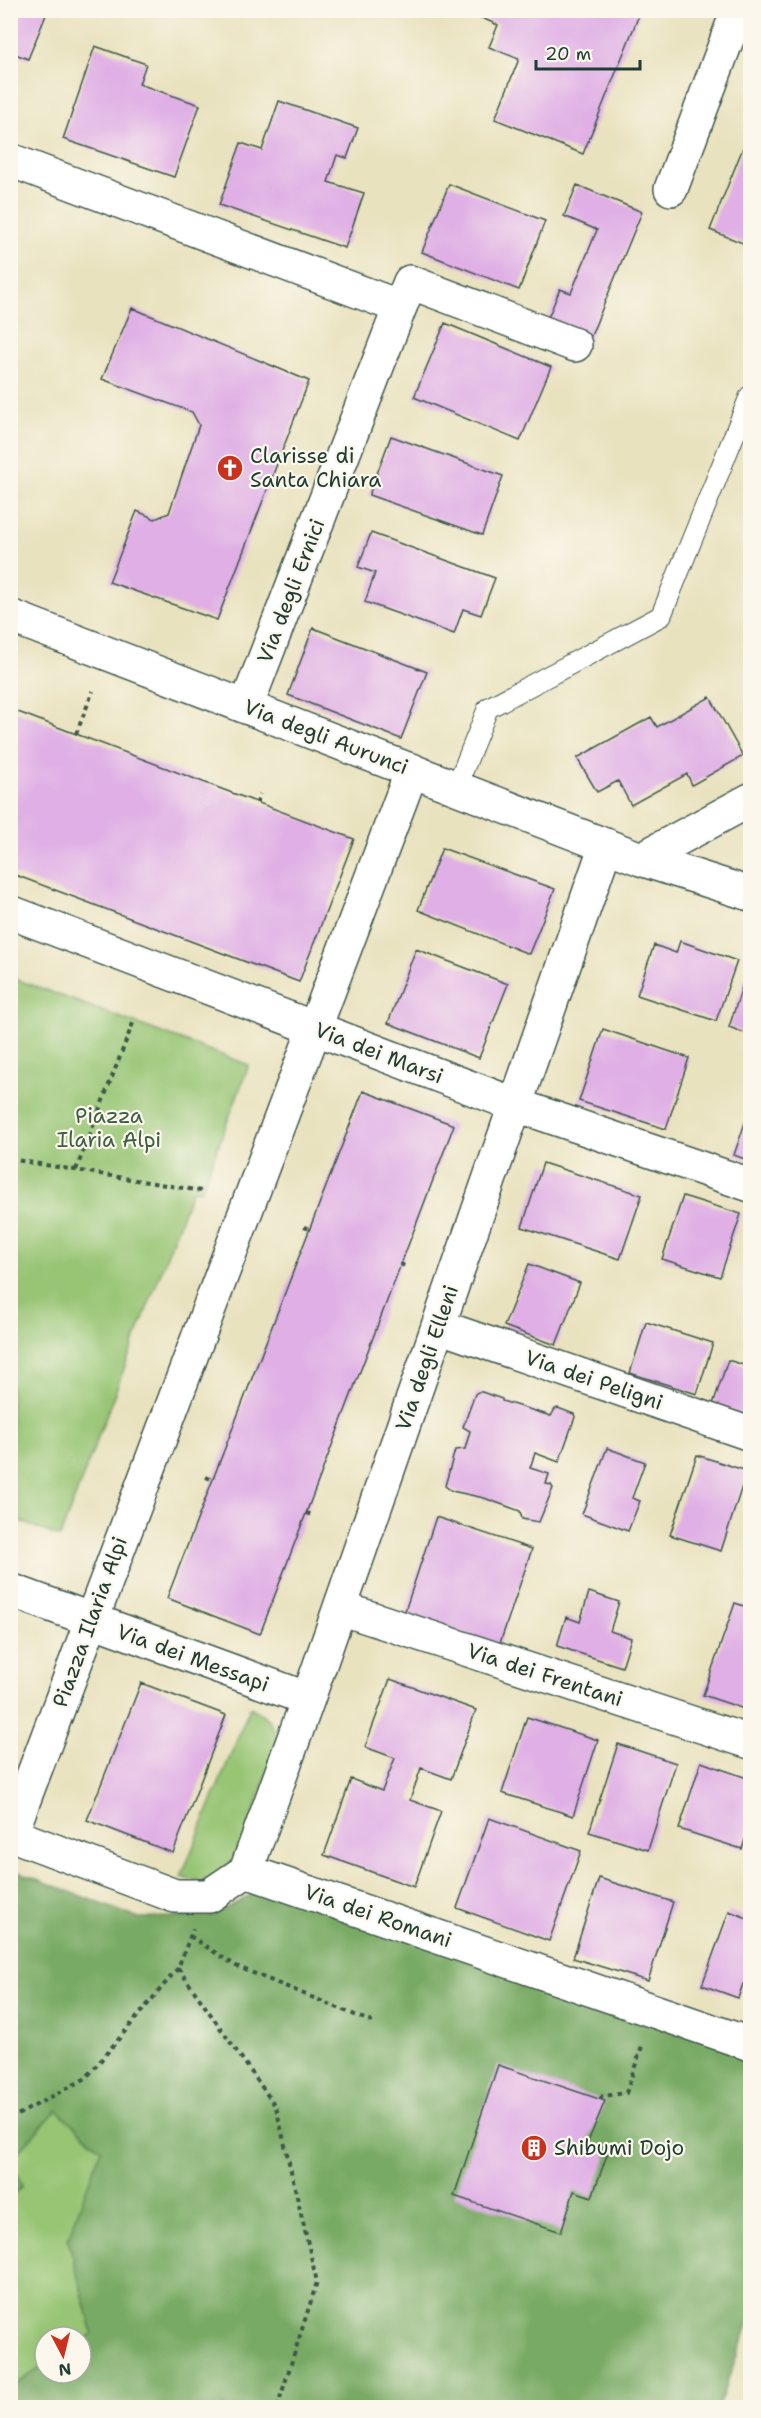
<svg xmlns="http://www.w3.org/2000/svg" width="761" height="2418" viewBox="0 0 761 2418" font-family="'Shantell Sans',sans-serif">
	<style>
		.green { fill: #97c573; stroke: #5b8154; stroke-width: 1.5 }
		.forest { fill: #79aa65; stroke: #4c744c; stroke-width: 1.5 }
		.building { fill: #dfafe5 }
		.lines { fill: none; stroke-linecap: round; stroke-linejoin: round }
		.lane-casing { stroke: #3d5649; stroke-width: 22 }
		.street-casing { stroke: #3d5649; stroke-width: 36 }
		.path { stroke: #3d5649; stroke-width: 4; stroke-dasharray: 4.5 4.5; stroke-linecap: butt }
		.lane { stroke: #fff; stroke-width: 20 }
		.street { stroke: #fff; stroke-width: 33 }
		.labels { text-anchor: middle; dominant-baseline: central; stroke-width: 4.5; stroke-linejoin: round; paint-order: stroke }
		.poi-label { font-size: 21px; fill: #1f3d34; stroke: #fbf7ec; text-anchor: start }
		.street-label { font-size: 21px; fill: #1f3d34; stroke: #fbf7ec }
		.park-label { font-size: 21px; fill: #3d5f44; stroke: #fbf7ec }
	</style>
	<rect width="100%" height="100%" fill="#fbf7ec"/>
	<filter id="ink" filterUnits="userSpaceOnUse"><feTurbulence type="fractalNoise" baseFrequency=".0167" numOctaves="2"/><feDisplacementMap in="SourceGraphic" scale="12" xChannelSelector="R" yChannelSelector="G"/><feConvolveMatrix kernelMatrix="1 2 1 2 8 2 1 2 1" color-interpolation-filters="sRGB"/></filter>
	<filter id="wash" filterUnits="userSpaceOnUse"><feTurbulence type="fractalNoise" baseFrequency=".008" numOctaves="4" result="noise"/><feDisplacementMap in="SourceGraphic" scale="24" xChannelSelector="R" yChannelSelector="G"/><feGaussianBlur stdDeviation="1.35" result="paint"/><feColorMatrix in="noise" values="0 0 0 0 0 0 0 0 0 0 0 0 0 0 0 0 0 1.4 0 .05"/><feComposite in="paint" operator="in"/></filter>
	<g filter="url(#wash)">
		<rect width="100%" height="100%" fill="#e9e2bf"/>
		<path class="green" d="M10 977 249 1065 201 1191 192 1190 60 1537 11 1518Z
			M250 1707C268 1717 274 1722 277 1743L234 1871C217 1881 200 1884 181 1877Z
			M57 2110 101 2149 68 2239 93 2334 81 2342V2337H45V2365L11 2388 10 2197 22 2186 11 2159Z"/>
		<path class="forest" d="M11 1869 138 1918 211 1916 265 1888 750 2054V2320L718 2407H11V2388L45 2365V2373H81V2342L93 2333 68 2239 101 2149 57 2110 11 2159Z
			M11 2162 22 2186 11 2197H10Z"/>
		<g id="blocks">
			<path class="building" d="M10 10H48L28 59 10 52Z
				M463 10H641L583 154 495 119 519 59 489 47 498 25Z
				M95 46 146 64 139 84 200 105 174 177 63 139Z
				M279 101 358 128 347 158 337 155 328 182 364 193 345 248 219 205 241 143 262 150Z
				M750 130V246L710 230Z
				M449 184 545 221 519 290 422 252Z
				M577 185 642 212 588 343 545 325 560 289 571 293 597 230 564 216Z
				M132 308 309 381 217 620 109 582 137 511 155 519 169 513 199 425 192 412 102 379Z
				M445 323 551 367 520 441 414 397Z
				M391 436 503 476 482 535 369 495Z
				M371 533 495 578 481 615 463 609 454 634 365 602 375 573 358 567Z
				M313 628 427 672 401 739 288 695Z
				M710 697 743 756 692 785 687 774 631 805 618 781 597 792 577 758 651 717 657 727Z
				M10 709 354 839 299 982 10 873Z
				M442 848 555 889 529 954 418 910Z
				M680 941 737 961 716 1021 637 995 654 945 676 953Z
				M416 949 508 984 479 1058 388 1023Z
				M745 978 750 980V1035L729 1027Z
				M603 1029 689 1058 666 1129 579 1101Z
				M363 1091 454 1125 260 1634 167 1598Z
				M750 1108V1161L734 1155Z
				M543 1163 642 1195 620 1259 522 1227Z
				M683 1196 741 1214 720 1277 662 1259Z
				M529 1264 580 1283 556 1345 504 1326Z
				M646 1322 713 1343 697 1394 630 1373Z
				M728 1360 750 1367V1424L711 1410Z
				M478 1392H482L502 1399V1401L551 1416 555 1409 558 1408 574 1414 575 1417 559 1462 535 1453 530 1468 549 1474 546 1484 551 1485 553 1488 539 1522 522 1519 520 1511 484 1498 452 1491 445 1486 455 1450 465 1449 470 1431 463 1427 475 1394Z
				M607 1448 645 1462 632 1498 640 1501 628 1531 582 1514Z
				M697 1455 747 1471 721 1551 670 1535Z
				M436 1517 532 1549 499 1646 404 1614Z
				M589 1592 619 1602 610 1631 631 1638 622 1667 557 1646 566 1617 580 1622Z
				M735 1603 750 1608V1711L703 1695Z
				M390 1679 476 1710 451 1779 421 1768 410 1800 441 1811 414 1887 324 1855 351 1779 382 1791 395 1758 365 1747Z
				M141 1683 226 1715 173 1853 87 1820Z
				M527 1717 598 1740 573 1816 502 1793Z
				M618 1744 676 1763 648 1850 589 1832Z
				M701 1762 750 1779V1823L742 1849 679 1829Z
				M489 1818 581 1851 549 1941 457 1908Z
				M599 1878 673 1902 648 1981 573 1958Z
				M729 1911 750 1919V1986L743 1984 738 1998 702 1985Z
				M498 2065 605 2101 587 2144 608 2152 592 2197 574 2191 561 2232 454 2196Z
				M750 2393V2408H745Z"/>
		</g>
	</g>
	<g filter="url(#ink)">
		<use href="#blocks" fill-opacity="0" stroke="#3d5649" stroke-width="1.5"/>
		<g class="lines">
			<defs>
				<path id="lane" d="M456 788 488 708 661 616 750 396"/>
				<path id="street" d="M10 160 400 307 246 707
					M671 189 738 10
					M400 307 410 282 575 345
					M10 616 641 859 750 894
					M641 859 750 800
					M10 912 516 1105 750 1185
					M438 1326 750 1434
					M10 1590 308 1699
					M340 1608 750 1742
					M10 1834 175 1896H209L246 1871
					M11 1834 412 770
					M246 1871 308 1699 606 845
					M246 1871 750 2044"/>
			</defs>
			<use href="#lane" class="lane-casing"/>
			<use href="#street" class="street-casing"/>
			<path class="path" d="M76 734 93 691
				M257 803 260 794
				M10 1159 201 1191
				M76 1170 133 1023
				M304 1227 310 1229
				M400 1264 408 1267
				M206 1477 213 1480
				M306 1513 313 1515
				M190 1936 236 1966 372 2022
				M178 1968 276 2107 317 2282 277 2408
				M600 2099 603 2096 626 2093 643 2043
				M10 2119 86 2078 178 1968 193 1929"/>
			<use href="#lane" class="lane"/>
			<use href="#street" class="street"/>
		</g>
	</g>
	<defs>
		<symbol id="church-disc" viewBox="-11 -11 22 22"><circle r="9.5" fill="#c8321e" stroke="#fbf7ec"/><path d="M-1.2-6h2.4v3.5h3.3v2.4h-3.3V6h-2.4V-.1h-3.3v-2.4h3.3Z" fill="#fff"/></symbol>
		<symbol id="building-disc" viewBox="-11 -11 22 22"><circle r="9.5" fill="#c8321e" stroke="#fbf7ec"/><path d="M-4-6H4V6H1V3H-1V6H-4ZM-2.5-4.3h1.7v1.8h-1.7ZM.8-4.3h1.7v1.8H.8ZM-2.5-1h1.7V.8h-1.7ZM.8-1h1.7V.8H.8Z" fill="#fff"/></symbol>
	</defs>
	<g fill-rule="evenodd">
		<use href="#church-disc" x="215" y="453" width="30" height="30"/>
		<use href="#building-disc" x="519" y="2133" width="30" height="30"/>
	</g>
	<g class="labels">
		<g class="poi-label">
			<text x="250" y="456">Clarisse di<tspan x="250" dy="24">Santa Chiara</tspan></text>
			<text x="554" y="2148">Shibumi Dojo</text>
		</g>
		<g class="street-label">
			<text transform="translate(291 591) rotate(-69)">Via degli Ernici</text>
			<text transform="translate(326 737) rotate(21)">Via degli Aurunci</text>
			<text transform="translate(379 1053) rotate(21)">Via dei Marsi</text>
			<text transform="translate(427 1358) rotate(-71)">Via degli Elleni</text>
			<text transform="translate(594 1380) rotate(19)">Via dei Peligni</text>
			<text transform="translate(90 1622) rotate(-70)">Piazza Ilaria Alpi</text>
			<text transform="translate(193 1658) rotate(20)">Via dei Messapi</text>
			<text transform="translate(545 1675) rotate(18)">Via dei Frentani</text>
			<text transform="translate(378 1916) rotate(19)">Via dei Romani</text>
		</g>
		<g class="park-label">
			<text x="109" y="1116">Piazza<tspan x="109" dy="24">Ilaria Alpi</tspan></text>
		</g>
	</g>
	<rect width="761" height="2418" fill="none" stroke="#fbf7ec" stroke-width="36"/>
	<g transform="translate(63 2355) rotate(173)"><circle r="28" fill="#fbf7ec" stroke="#a3ada2" stroke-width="1.5"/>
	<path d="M0-4.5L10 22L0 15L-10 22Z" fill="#c8321e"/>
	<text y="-9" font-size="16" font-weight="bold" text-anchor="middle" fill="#1f3d34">N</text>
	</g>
	<path d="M536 60v9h104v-9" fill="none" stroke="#1f3d34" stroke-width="3"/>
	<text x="545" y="60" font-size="18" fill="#1f3d34" stroke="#fbf7ec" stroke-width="4.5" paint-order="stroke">20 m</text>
</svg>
